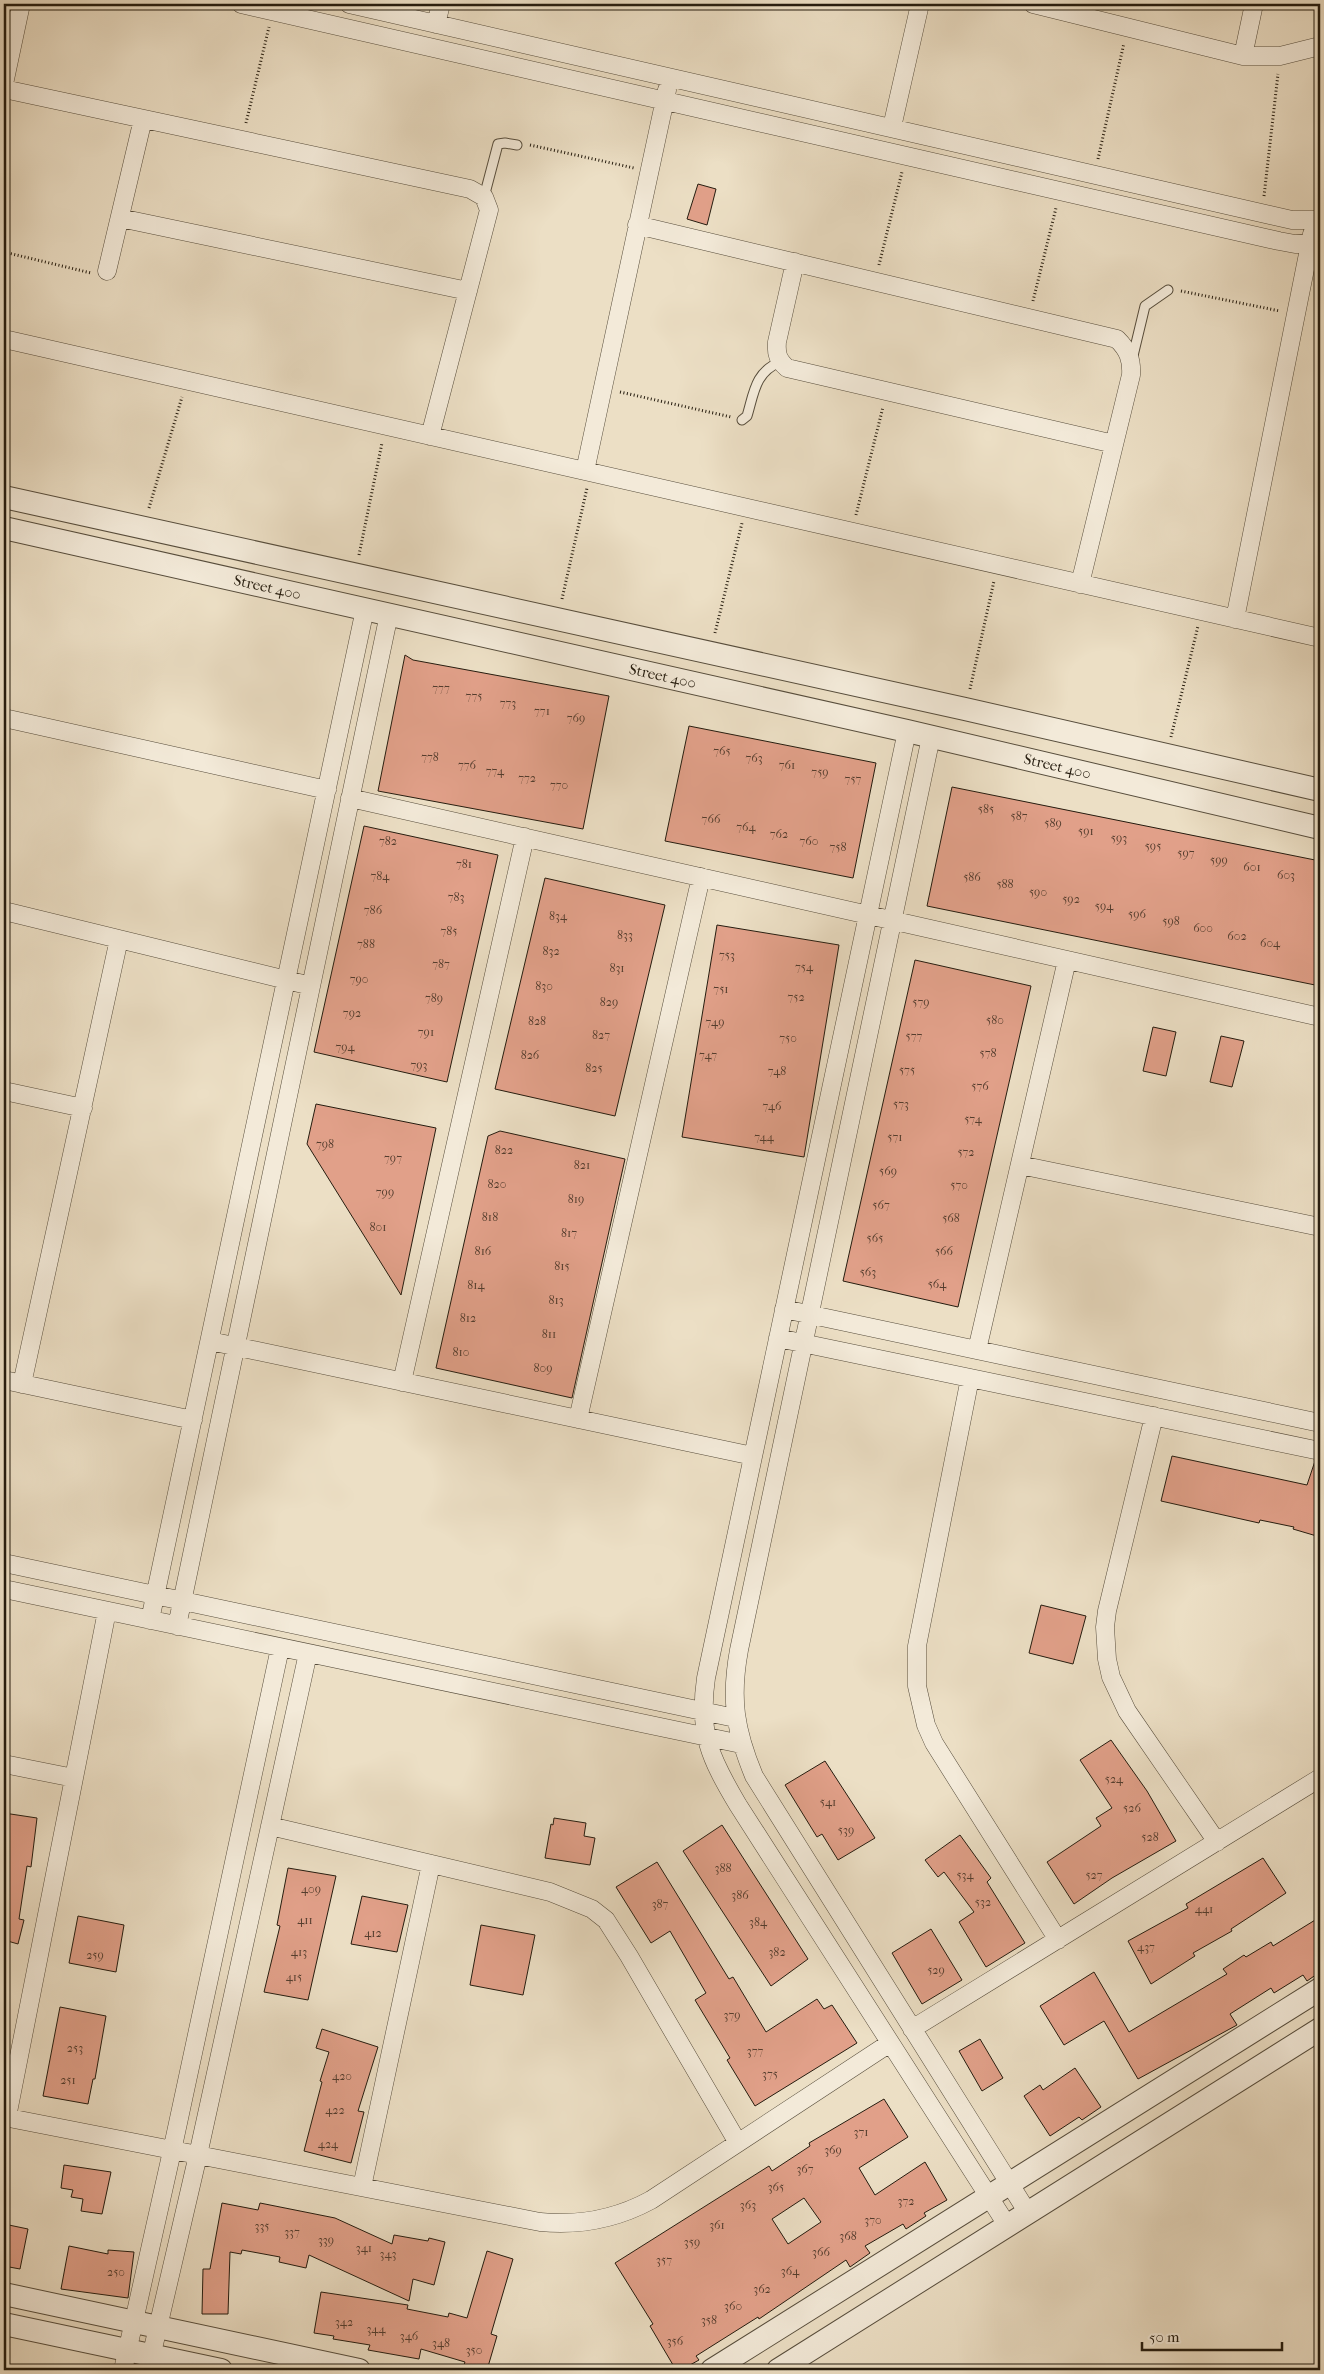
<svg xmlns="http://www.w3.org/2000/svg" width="1324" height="2374" viewBox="0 0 1324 2374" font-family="'IM FELL French Canon',serif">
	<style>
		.building { fill: #e1a089; stroke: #251c0f; fill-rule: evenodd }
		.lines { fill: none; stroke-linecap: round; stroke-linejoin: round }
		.service-casing { stroke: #574d3c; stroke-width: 11 }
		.minor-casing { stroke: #574d3c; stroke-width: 19 }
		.tertiary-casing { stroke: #574d3c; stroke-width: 24 }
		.path { stroke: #251c0f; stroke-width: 3; stroke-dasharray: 1 2.5; stroke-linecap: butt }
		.service { stroke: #f3ead9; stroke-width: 9 }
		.minor { stroke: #f3ead9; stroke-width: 18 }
		.tertiary { stroke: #f3ead9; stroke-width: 22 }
		.labels { text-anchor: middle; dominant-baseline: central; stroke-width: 4; stroke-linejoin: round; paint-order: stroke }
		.number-label { font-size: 12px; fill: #543d2e }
		.street-label { font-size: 15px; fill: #251c0f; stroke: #f3ead9 }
	</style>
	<rect width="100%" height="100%" fill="#ecdfc5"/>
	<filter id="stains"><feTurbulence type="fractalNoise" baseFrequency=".004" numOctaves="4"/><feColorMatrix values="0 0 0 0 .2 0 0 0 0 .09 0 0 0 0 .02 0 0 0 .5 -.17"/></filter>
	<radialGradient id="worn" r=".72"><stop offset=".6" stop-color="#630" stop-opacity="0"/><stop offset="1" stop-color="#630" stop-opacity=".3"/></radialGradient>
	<path class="building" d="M698 184 716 189 707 225 687 219Z
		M405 655 413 660 609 696 583 829 378 791Z
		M689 726 876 763 853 878 665 841Z
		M952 787 1320 861V986L927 906Z
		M364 826 498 855 447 1082 314 1052Z
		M545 878 665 905 615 1116 495 1089Z
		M717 925 839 945 804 1157 682 1137Z
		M915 960 1031 986 958 1307 843 1281Z
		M1153 1027 1176 1032 1166 1076 1143 1071Z
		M1221 1036 1244 1041 1232 1087 1210 1082Z
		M316 1104 436 1128 401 1295 307 1144Z
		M500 1131 625 1159 572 1398 436 1368 488 1136Z
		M1172 1456 1307 1485 1315 1461H1320V1537L1293 1529 1294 1527 1260 1520 1259 1523 1161 1501Z
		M1041 1605 1086 1616 1073 1664 1029 1653Z
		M1111 1740 1147 1791 1176 1841 1112 1878 1074 1904 1047 1862 1101 1826 1096 1818 1112 1808 1080 1760Z
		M825 1761 875 1838 838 1860 822 1834 817 1837 785 1785Z
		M4 1813 37 1818 31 1867 27 1866 19 1919 24 1920 18 1944 4 1940Z
		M554 1818 586 1823 584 1836 595 1838 590 1865 545 1858 551 1824 553 1825Z
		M722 1825 808 1959 771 1986 683 1851Z
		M960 1835 991 1878 987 1882 1025 1943 986 1967 959 1922 974 1912 944 1872 938 1877 925 1860Z
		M1263 1858 1286 1893 1231 1929 1232 1931 1193 1953 1195 1956 1151 1984 1128 1941 1188 1908 1186 1904Z
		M657 1862 729 1979 733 1977 766 2032 817 1999 824 2009 832 2005 857 2043 755 2106 727 2060 730 2058 695 2000 706 1993 670 1931 651 1943 616 1887Z
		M288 1868 336 1876 308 2000 264 1992 280 1926 277 1925Z
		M362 1896 408 1905 397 1952 351 1944Z
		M78 1916 124 1925 116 1972 69 1963Z
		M1320 1917V1972L1307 1981 1303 1975 1274 1993 1271 1988 1230 2014 1237 2025 1138 2079 1104 2021 1064 2045 1040 2006 1094 1972 1129 2032 1227 1974 1223 1969 1244 1955 1246 1957 1271 1942 1273 1946Z
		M481 1925 535 1935 523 1995 470 1985Z
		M931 1929 962 1980 922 2004 892 1953Z
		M60 2007 106 2016 95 2079H93L88 2104 43 2096Z
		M322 2029 378 2047 358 2111 364 2112 351 2163 304 2151 322 2082 320 2081 329 2052 316 2048Z
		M980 2039 1003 2078 982 2091 959 2051Z
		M1075 2068 1101 2107 1082 2120 1079 2117 1050 2136 1024 2096 1040 2085 1043 2090Z
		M884 2099 908 2137 859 2168 875 2195 925 2162 947 2200 924 2213 926 2216 906 2229 903 2224 865 2246 870 2253 850 2267 846 2260 759 2319 758 2317 696 2356 699 2360 681 2370H676L650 2326 653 2324 615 2263 769 2166 772 2171 810 2146 809 2143ZM804 2198 821 2222 788 2244 772 2219Z
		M64 2165 111 2172 102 2214 81 2211 83 2199 71 2197 73 2190 61 2188Z
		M222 2203 258 2210 260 2203 335 2218 392 2244 394 2235 428 2241 429 2238 445 2242 434 2285 413 2279 409 2301 309 2255 306 2268 279 2262 280 2257 242 2250 241 2254 230 2252 228 2314H202L203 2269H210Z
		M4 2224 28 2229 20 2269 4 2266Z
		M69 2246 108 2254V2250L134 2252 128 2298 61 2289Z
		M487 2251 513 2259 491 2334 497 2336 487 2370H462L465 2362 421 2349 419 2359 368 2350 370 2345 333 2339 334 2336 314 2333 321 2292 408 2305 407 2309 448 2317 449 2313 467 2318Z"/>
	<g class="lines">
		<defs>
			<path id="service" d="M484 197 498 144 505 143 517 145
				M1132 360 1145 306 1168 290
				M742 420 747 416C754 393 755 372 780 362"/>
			<path id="minor" d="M241 4 1279 241 1295 244 1320 243
				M349 4 1292 220H1320
				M1033 4 1243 56H1280L1320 46
				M436 24 441 4
				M1243 56 1254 4
				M4 84 21 4
				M4 89 470 189 484 197 489 210 430 436
				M892 127 920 4
				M120 218 468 291
				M637 225 1117 339C1128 350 1132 359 1131 375L1080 584
				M795 262 777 342C776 354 778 360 787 368L1114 444
				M107 271 143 119
				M4 339 1320 638
				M585 471 667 90
				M1235 619 1312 234
				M4 718 327 790
				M907 731 706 1678C698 1733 710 1758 738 1805L1007 2225
				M931 737 739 1650C730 1699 735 1730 754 1776L1028 2213
				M350 798 1320 1017
				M4 911 311 986
				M4 1091 83 1108
				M1020 1165 1320 1227
				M784 1309 1320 1423
				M778 1338 1320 1451
				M210 1341 753 1456
				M977 1350 1067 960
				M970 1378 917 1646V1686L926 1725 934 1743 1058 1940
				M4 1380 193 1420
				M402 1382 525 837
				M22 1384 119 939
				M1154 1416 1107 1611 1105 1627 1107 1659 1111 1677 1127 1711 1217 1842
				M578 1419 701 877
				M4 1563 735 1718
				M4 1589 741 1744
				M150 1620 365 609
				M177 1626 389 614
				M4 1764 74 1778
				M270 1826 550 1892 592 1909 606 1920 629 1956 738 2143
				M912 2029 1320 1778
				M4 2117 540 2222C580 2226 616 2219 651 2200L890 2043
				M7 2117 107 1611
				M362 2187 431 1864
				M123 2370 172 2151 280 1648
				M148 2370 198 2155 308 1653"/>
			<g id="tertiary">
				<path d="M4 497 965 709 1320 790"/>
				<path id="s1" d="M4 528 907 731 1320 828"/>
				<path d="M4 2294 359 2370"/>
				<path d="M4 2324 221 2370"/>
				<path d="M712 2370 1320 1989"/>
				<path d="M778 2370 1320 2029"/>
			</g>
		</defs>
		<use href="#service" class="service-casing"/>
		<use href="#minor" class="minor-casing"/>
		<use href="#tertiary" class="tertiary-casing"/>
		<path class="path" d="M246 123 269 27
			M530 145 634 168
			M1098 159 1124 43
			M1264 196 1278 74
			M4 252 91 273
			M879 265 902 172
			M1181 291 1280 311
			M1033 301 1056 208
			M620 392 731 417
			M149 508 182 397
			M856 515 883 407
			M359 555 382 443
			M562 599 587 488
			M715 633 742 523
			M970 689 994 581
			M1171 737 1198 626"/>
		<use href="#service" class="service"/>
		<use href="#minor" class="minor"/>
		<use href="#tertiary" class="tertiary"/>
	</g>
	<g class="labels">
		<g class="number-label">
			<text x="441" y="688">777</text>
			<text x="474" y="696">775</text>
			<text x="508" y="703">773</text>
			<text x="542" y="711">771</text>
			<text x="576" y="718">769</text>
			<text x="722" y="751">765</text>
			<text x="430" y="757">778</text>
			<text x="754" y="758">763</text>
			<text x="467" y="765">776</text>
			<text x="787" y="765">761</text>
			<text x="495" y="771">774</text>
			<text x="820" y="772">759</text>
			<text x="527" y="778">772</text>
			<text x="853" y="779">757</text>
			<text x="559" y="785">770</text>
			<text x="986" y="809">585</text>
			<text x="1019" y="816">587</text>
			<text x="711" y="819">766</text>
			<text x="1053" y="823">589</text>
			<text x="746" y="827">764</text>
			<text x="1086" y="831">591</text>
			<text x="779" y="834">762</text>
			<text x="1119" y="838">593</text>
			<text x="388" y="841">782</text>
			<text x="809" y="841">760</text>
			<text x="1153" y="846">595</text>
			<text x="838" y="847">758</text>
			<text x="1186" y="853">597</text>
			<text x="1219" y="860">599</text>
			<text x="464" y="864">781</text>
			<text x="1252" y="867">601</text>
			<text x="1286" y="875">603</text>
			<text x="380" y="876">784</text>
			<text x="972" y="877">586</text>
			<text x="1005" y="884">588</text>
			<text x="1038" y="892">590</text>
			<text x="456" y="897">783</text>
			<text x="1071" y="899">592</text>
			<text x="1104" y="906">594</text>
			<text x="373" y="910">786</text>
			<text x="1137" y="914">596</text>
			<text x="558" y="916">834</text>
			<text x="1171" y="921">598</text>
			<text x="1203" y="928">600</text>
			<text x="449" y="931">785</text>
			<text x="625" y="935">833</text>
			<text x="1237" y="936">602</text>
			<text x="1270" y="943">604</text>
			<text x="366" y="944">788</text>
			<text x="551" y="951">832</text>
			<text x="727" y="955">753</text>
			<text x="441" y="964">787</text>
			<text x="804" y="967">754</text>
			<text x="617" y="968">831</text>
			<text x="359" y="979">790</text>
			<text x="544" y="986">830</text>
			<text x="721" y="989">751</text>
			<text x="796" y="997">752</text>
			<text x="434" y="998">789</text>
			<text x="609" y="1002">829</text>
			<text x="921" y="1002">579</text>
			<text x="352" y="1013">792</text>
			<text x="995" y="1020">580</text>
			<text x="537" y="1021">828</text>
			<text x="715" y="1022">749</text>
			<text x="426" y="1032">791</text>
			<text x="601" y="1035">827</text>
			<text x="914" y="1036">577</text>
			<text x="788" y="1038">750</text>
			<text x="345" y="1047">794</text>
			<text x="988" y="1053">578</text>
			<text x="530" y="1055">826</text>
			<text x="708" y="1055">747</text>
			<text x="419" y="1065">793</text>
			<text x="594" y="1068">825</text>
			<text x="907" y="1070">575</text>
			<text x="777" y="1071">748</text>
			<text x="980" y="1086">576</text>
			<text x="901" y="1104">573</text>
			<text x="772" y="1106">746</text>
			<text x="973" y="1119">574</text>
			<text x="764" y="1137">744</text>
			<text x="895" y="1137">571</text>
			<text x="325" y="1144">798</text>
			<text x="504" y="1150">822</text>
			<text x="966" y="1152">572</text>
			<text x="393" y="1158">797</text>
			<text x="582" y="1165">821</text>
			<text x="888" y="1171">569</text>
			<text x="497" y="1184">820</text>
			<text x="959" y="1185">570</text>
			<text x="385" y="1192">799</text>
			<text x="576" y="1199">819</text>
			<text x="881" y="1205">567</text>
			<text x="490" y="1217">818</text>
			<text x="951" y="1218">568</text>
			<text x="378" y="1227">801</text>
			<text x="569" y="1233">817</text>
			<text x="875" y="1238">565</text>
			<text x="483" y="1251">816</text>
			<text x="944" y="1251">566</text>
			<text x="562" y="1266">815</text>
			<text x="868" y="1272">563</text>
			<text x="937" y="1284">564</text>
			<text x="476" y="1285">814</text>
			<text x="556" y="1300">813</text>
			<text x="468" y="1318">812</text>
			<text x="549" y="1334">811</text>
			<text x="461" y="1352">810</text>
			<text x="543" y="1368">809</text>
			<text x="1114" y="1779">524</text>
			<text x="828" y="1802">541</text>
			<text x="1132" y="1808">526</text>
			<text x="846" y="1830">539</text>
			<text x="1150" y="1837">528</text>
			<text x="723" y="1868">388</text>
			<text x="965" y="1875">534</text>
			<text x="1094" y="1875">527</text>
			<text x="311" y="1889">409</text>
			<text x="740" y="1895">386</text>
			<text x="983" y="1902">532</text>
			<text x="660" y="1904">387</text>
			<text x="1204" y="1909">441</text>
			<text x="305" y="1920">411</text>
			<text x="758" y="1922">384</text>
			<text x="373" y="1933">412</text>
			<text x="1146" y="1947">437</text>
			<text x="299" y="1952">413</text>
			<text x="777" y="1952">382</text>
			<text x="95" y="1955">259</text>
			<text x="936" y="1970">529</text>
			<text x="294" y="1977">415</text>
			<text x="732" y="2015">379</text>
			<text x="75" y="2048">253</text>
			<text x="755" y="2051">377</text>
			<text x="770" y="2074">375</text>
			<text x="342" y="2076">420</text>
			<text x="68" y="2080">251</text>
			<text x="335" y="2110">422</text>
			<text x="861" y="2132">371</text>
			<text x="328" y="2144">424</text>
			<text x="833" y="2150">369</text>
			<text x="805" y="2169">367</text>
			<text x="776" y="2187">365</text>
			<text x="906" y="2201">372</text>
			<text x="748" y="2205">363</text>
			<text x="873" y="2220">370</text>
			<text x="717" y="2225">361</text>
			<text x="262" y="2226">335</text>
			<text x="292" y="2232">337</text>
			<text x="848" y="2236">368</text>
			<text x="326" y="2240">339</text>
			<text x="692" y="2242">359</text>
			<text x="364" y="2248">341</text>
			<text x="821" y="2252">366</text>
			<text x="388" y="2254">343</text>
			<text x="664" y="2260">357</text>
			<text x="790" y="2271">364</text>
			<text x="116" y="2272">250</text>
			<text x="762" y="2289">362</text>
			<text x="733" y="2306">360</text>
			<text x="709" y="2320">358</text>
			<text x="344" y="2322">342</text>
			<text x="376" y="2329">344</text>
			<text x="409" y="2336">346</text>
			<text x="675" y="2341">356</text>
			<text x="441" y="2343">348</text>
			<text x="474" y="2350">350</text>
		</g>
		<g class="street-label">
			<text stroke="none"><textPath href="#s1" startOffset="270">Street 400</textPath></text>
			<text stroke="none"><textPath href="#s1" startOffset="675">Street 400</textPath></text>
			<text stroke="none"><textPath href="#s1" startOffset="1080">Street 400</textPath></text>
		</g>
	</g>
	<rect width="1324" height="2374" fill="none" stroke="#ecdfc5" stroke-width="20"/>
	<rect x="5" y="5" width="1314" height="2364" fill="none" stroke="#251c0f" stroke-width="2.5"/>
	<rect x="10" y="10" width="1304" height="2354" fill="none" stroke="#251c0f"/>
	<path d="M1142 2342v8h140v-8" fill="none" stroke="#251c0f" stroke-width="2.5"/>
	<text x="1149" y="2342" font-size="15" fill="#251c0f" stroke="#f3ead9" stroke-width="4" paint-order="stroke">50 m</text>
	<rect width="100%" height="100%" filter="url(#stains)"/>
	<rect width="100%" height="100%" fill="url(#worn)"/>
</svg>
